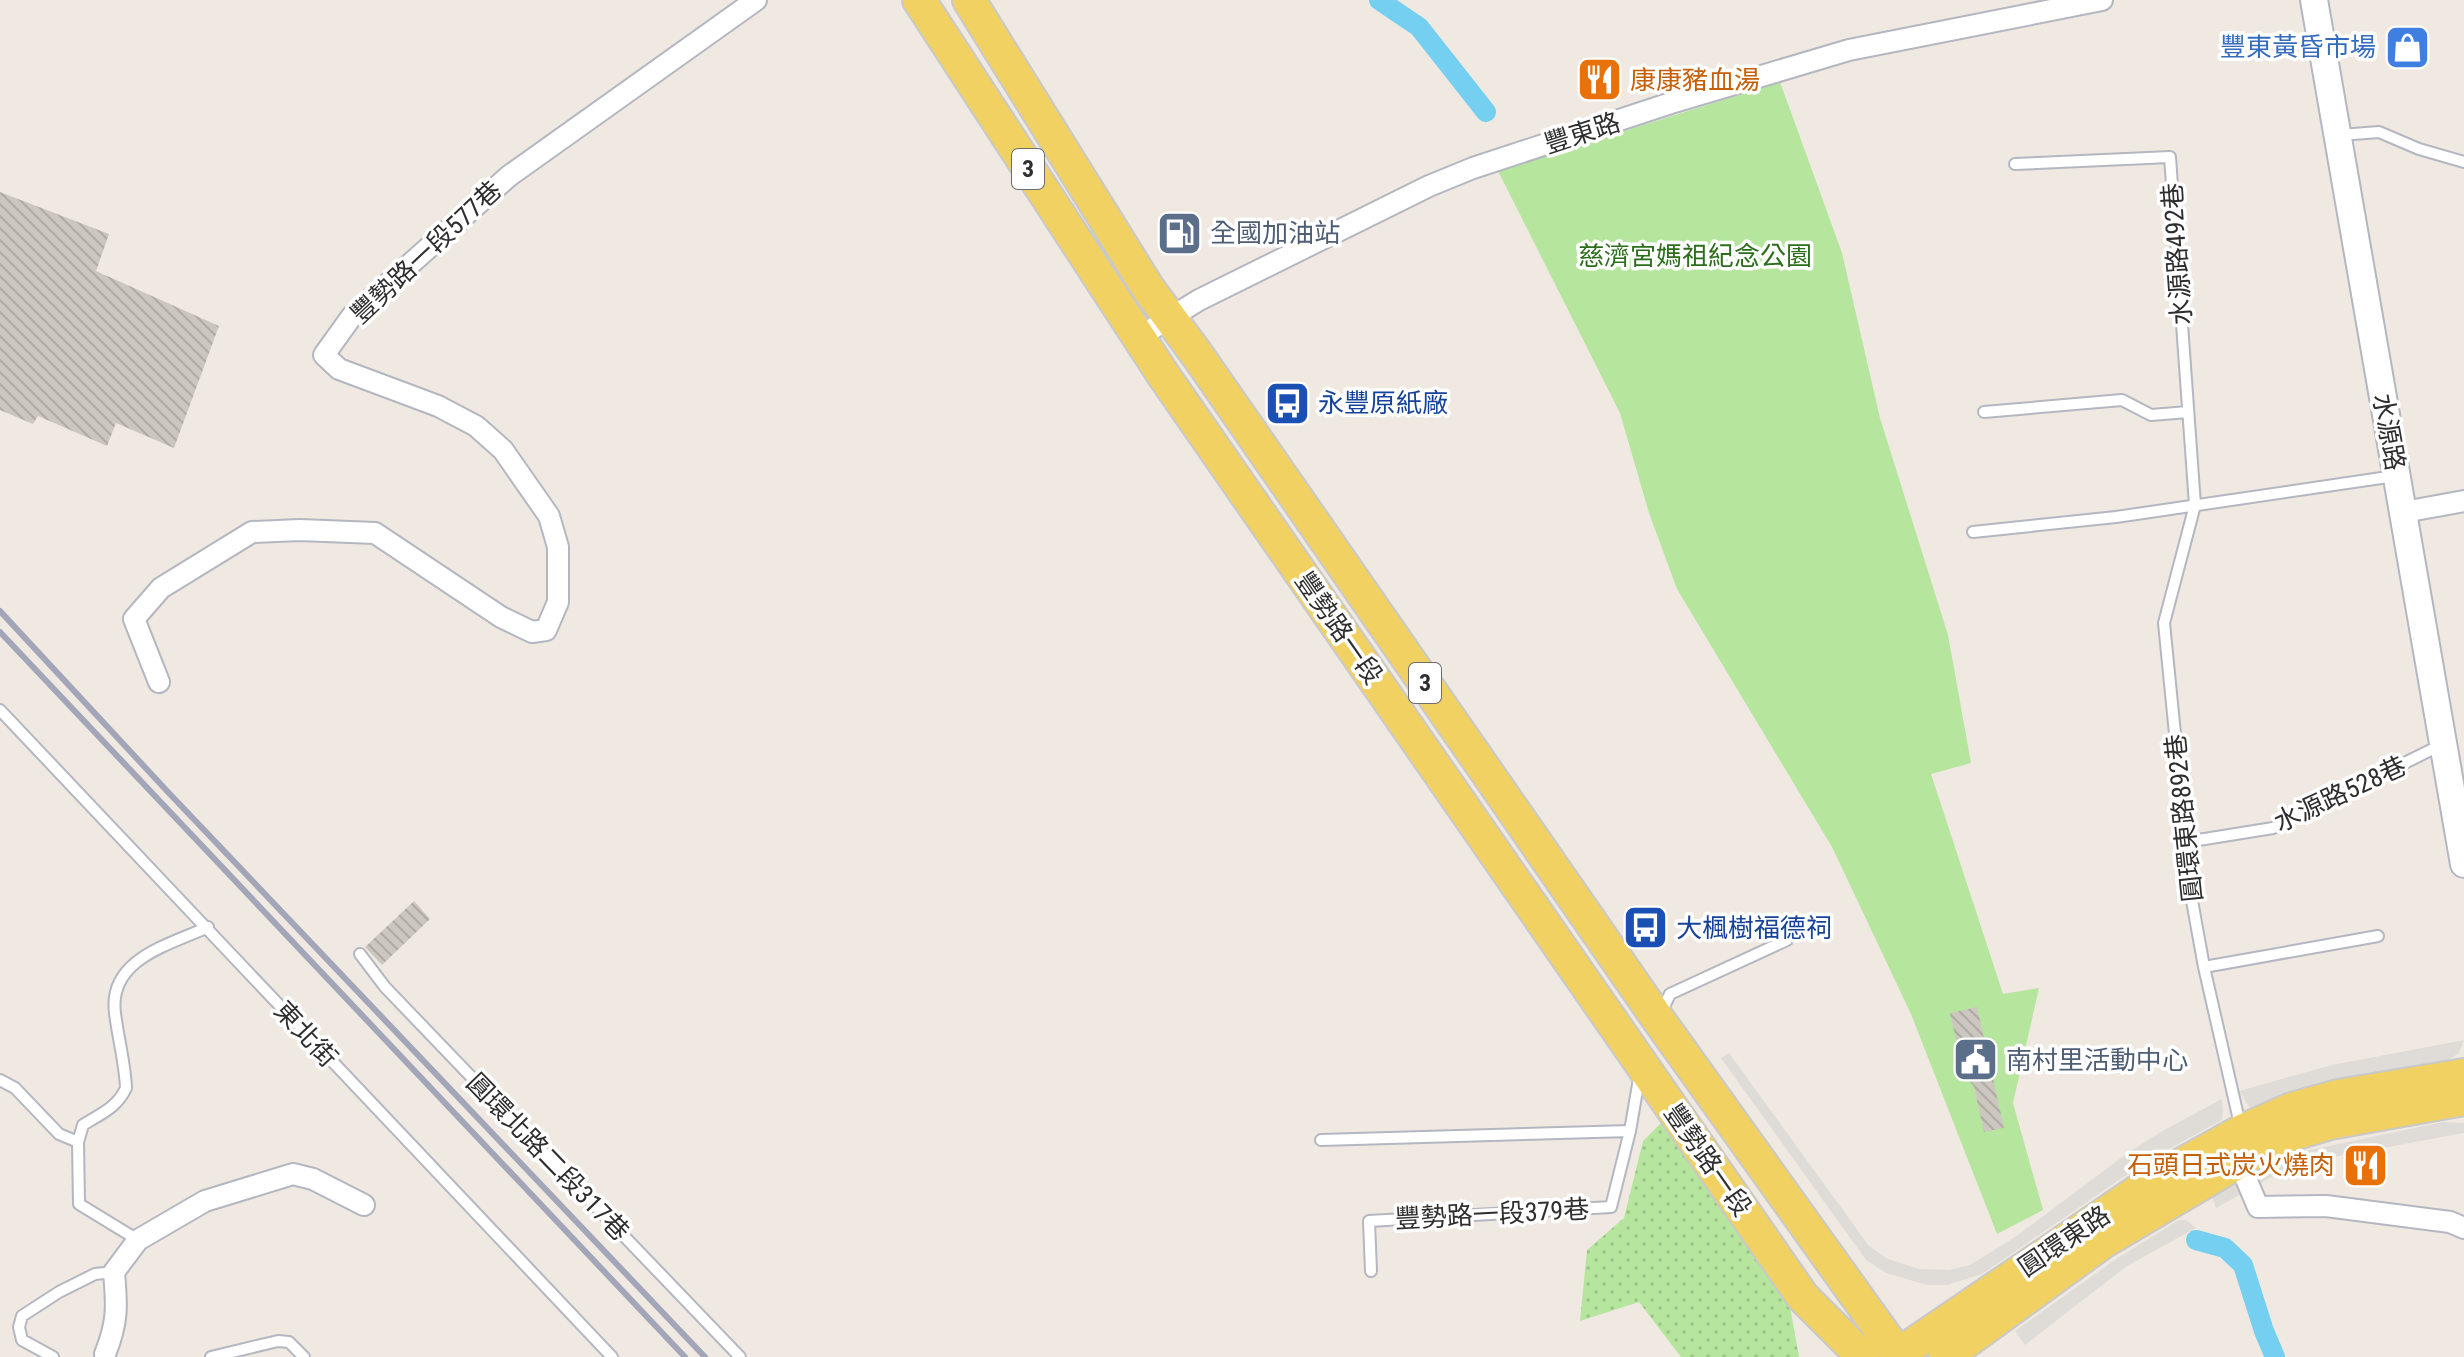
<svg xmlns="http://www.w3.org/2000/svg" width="2464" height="1357" viewBox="0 0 2464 1357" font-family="'Roboto Condensed','Noto Sans TC',sans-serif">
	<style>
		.grass { fill: #b6e59e }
		.garden { fill: url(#garden-dots) }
		.plaza { fill: #dfdcd8 }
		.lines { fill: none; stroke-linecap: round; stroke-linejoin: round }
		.canal { stroke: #75cff0; stroke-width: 20 }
		.building { fill: url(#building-back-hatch) }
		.service-casing { stroke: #b4b7c1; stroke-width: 14 }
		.minor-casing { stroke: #b4b7c1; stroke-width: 24 }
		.tertiary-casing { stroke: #b4b7c1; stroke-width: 30 }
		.primary-casing { stroke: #c9c9c9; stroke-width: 36 }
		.service { stroke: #fff; stroke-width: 10 }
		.minor { stroke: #fff; stroke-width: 20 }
		.tertiary { stroke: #fff; stroke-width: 26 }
		.primary { stroke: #f2d163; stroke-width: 32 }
		.rail { stroke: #a3a6b8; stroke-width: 6 }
		.labels { text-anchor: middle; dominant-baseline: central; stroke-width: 7; stroke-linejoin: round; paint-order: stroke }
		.shield { fill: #fff; stroke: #6d6d6d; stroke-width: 2 }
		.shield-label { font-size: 24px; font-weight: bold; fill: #2e2e2e }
		.shop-label { font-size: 26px; fill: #366cbe; stroke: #fff; text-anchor: end }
		.food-label { font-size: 26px; fill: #c56008; stroke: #fff; text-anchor: start }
		.street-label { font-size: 26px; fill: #2e2e2e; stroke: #fff }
		.service-label { font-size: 26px; fill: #4e5e75; stroke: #fff; text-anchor: start }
		.park-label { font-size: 26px; fill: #2c6e1b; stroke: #fff }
		.transit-label { font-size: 26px; fill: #164399; stroke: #fff; text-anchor: start }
	</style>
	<defs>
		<pattern id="garden-dots" width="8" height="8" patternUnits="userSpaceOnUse" patternTransform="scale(2)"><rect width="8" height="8" fill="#b6e59e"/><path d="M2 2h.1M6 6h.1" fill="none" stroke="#9dc588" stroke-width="1.8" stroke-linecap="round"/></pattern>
		<pattern id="building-back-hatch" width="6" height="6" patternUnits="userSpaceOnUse" patternTransform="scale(2)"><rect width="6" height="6" fill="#cbc7bf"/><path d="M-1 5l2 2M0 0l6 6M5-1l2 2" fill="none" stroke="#afaba4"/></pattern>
	</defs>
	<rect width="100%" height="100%" fill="#efe9e1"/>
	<path class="grass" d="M1780 82 1842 253 1880 418 1948 635 1971 763 1931 774 2003 994 2039 988 2013 1103 2043 1210 1997 1234 1911 1014 1832 847 1677 589 1649 513 1620 413 1498 171Z"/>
	<path class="garden" d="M1665 1119 1789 1301 1799 1357H1681L1639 1302 1580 1321 1587 1250 1624 1218 1643 1141Z"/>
	<path class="plaza" d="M2464 1040 2459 1053 2450 1059 2358 1076 2298 1091 2250 1108 2239 1091 2332 1065Z
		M1729 1053 1869 1246 1888 1259 1919 1269 1949 1270 1970 1265 2018 1235 2129 1152 2166 1129 2222 1099 2223 1110 2222 1120 2145 1162 1982 1274 1947 1285H1927L1886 1273 1866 1260 1721 1058Z
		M2443 1122 2464 1123V1133L2307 1162 2286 1169 2216 1208 2211 1194 2283 1158 2305 1151Z
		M2179 1220H2186L2196 1228 2127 1266 2025 1345 2015 1331 2116 1259Z"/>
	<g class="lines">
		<path class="canal" d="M1379 0 1419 27 1486 112
			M2196 1240 2225 1248 2243 1265 2264 1331 2275 1357"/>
	</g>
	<path class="building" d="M0 192 109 234 96 271 219 326 174 448 116 423 107 446 38 416 33 424 0 410Z
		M414 901 430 919 382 965 365 947Z
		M1977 1007 2004 1128 1984 1132 1974 1087 1964 1074 1950 1013Z"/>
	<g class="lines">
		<defs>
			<path id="service" d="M2340 135 2379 132 2419 149 2464 162
				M2015 164 2170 157 2195 505 2164 623 2191 895 2204 967 2241 1129
				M1984 412 2122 400 2151 415 2188 412
				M1973 532 2116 517 2395 476
				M0 710 612 1357
				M2186 842 2273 828 2443 744
				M360 954 385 987 740 1357
				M2204 967 2378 936
				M1661 1013 1670 994 1787 940
				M0 1080 15 1088 59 1134 78 1142
				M1321 1140 1630 1131
				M138 1240 79 1204 78 1142 83 1125C100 1114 117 1108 126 1088 125 1063 118 1038 115 1013 108 959 169 945 208 927
				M1371 1271 1369 1221 1611 1207 1630 1131 1640 1073
				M53 1357 22 1340 19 1327 22 1316 59 1292 95 1274 114 1272
				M211 1357 278 1341 289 1342 304 1357"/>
			<path id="minor" d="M1139 337 1199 300 1429 186 1473 168 1671 103 1849 50 2102 0
				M2404 512 2464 501
				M159 682 134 619 161 588 252 532 300 530 375 533 501 617 532 632 546 630 558 602V547L549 516 503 450 476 426 438 406 339 369 324 355 352 316 509 176 756 0
				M2245 1155 2244 1174 2258 1207 2326 1206 2450 1222 2464 1228
				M105 1354C118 1322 117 1306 114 1272L138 1240 205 1201 293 1174 313 1179 364 1205"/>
			<path id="tertiary" d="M2314 0 2464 864"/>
			<path id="primary" d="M919 0 1164 376 1803 1297 1863 1357
				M969 0 1148 288 1198 356 1658 1019 1900 1357
				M1899 1354 2159 1177 2242 1131 2292 1109 2338 1096 2464 1075
				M1945 1357 2103 1242 2277 1139 2330 1123 2464 1099"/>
		</defs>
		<use href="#service" class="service-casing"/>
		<use href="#minor" class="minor-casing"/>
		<use href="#tertiary" class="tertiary-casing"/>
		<use href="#primary" class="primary-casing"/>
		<use href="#service" class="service"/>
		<use href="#minor" class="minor"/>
		<use href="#tertiary" class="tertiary"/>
		<use href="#primary" class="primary"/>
		<path class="rail" d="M0 611 167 791 705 1357
			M0 632 685 1357"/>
	</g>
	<defs>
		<symbol id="shop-square" viewBox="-11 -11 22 22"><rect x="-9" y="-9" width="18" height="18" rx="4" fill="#3f7fe0" stroke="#fff"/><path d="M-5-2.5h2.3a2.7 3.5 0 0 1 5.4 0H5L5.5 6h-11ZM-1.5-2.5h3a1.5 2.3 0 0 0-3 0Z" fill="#fff"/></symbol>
		<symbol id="restaurant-square" viewBox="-11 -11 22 22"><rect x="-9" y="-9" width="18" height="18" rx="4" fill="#e8710a" stroke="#fff"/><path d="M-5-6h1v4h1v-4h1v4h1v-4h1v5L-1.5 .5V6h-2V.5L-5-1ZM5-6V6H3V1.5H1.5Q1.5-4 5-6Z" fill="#fff"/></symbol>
		<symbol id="fuel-square" viewBox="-11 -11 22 22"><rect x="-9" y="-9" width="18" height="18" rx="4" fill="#5c6f8a" stroke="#fff"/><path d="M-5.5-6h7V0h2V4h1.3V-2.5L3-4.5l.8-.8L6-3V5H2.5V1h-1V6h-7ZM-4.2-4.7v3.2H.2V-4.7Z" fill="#fff"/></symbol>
		<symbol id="bus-square" viewBox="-11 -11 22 22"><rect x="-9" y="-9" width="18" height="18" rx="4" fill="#1a4fb4" stroke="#fff"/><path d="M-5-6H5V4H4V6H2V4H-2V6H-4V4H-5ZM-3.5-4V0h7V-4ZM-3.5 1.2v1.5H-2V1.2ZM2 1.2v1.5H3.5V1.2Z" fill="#fff"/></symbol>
		<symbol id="civic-square" viewBox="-11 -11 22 22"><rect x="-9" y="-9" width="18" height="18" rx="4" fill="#5c6f8a" stroke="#fff"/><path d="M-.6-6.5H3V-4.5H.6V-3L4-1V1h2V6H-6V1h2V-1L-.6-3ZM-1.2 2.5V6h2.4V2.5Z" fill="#fff"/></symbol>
	</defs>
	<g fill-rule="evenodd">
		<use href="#shop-square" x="2382" y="22" width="51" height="51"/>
		<use href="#restaurant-square" x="1574" y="54" width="51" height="51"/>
		<use href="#fuel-square" x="1154" y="208" width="51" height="51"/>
		<use href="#bus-square" x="1262" y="378" width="51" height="51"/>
		<use href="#bus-square" x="1620" y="902" width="51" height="51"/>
		<use href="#civic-square" x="1950" y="1034" width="51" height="51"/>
		<use href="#restaurant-square" x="2340" y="1140" width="51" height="51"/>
	</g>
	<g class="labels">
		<g class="shield">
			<rect x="1012" y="149" width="32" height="40" rx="6"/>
			<rect x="1409" y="663" width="32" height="40" rx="6"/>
		</g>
		<g class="shield-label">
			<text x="1028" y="169">3</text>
			<text x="1425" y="683">3</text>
		</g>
		<g class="shop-label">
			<text x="2376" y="47">豐東黃昏市場</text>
		</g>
		<g class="food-label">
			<text x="1630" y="80">康康豬血湯</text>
			<text x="2335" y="1165" text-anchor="end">石頭日式炭火燒肉</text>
		</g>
		<g class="street-label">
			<text transform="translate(1582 133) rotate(-18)">豐東路</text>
			<text transform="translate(426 252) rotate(-43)">豐勢路一段577巷</text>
			<text transform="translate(2177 254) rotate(-94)">水源路492巷</text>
			<text transform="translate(2389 432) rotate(80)">水源路</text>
			<text transform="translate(1339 628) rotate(55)">豐勢路一段</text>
			<text transform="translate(2340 794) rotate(-25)">水源路528巷</text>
			<text transform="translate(2184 818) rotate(-96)">圓環東路892巷</text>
			<text transform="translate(306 1034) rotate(47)">東北街</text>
			<text transform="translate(548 1157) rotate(46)">圓環北路二段317巷</text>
			<text transform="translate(1708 1160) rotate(55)">豐勢路一段</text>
			<text transform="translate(1492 1214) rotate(-3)">豐勢路一段379巷</text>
			<text transform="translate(2064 1241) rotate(-34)">圓環東路</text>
		</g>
		<g class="service-label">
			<text x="1210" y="233">全國加油站</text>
			<text x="2006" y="1060">南村里活動中心</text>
		</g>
		<g class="park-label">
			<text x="1695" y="256">慈濟宮媽祖紀念公園</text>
		</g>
		<g class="transit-label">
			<text x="1318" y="403">永豐原紙廠</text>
			<text x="1676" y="928">大楓樹福德祠</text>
		</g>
	</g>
</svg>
